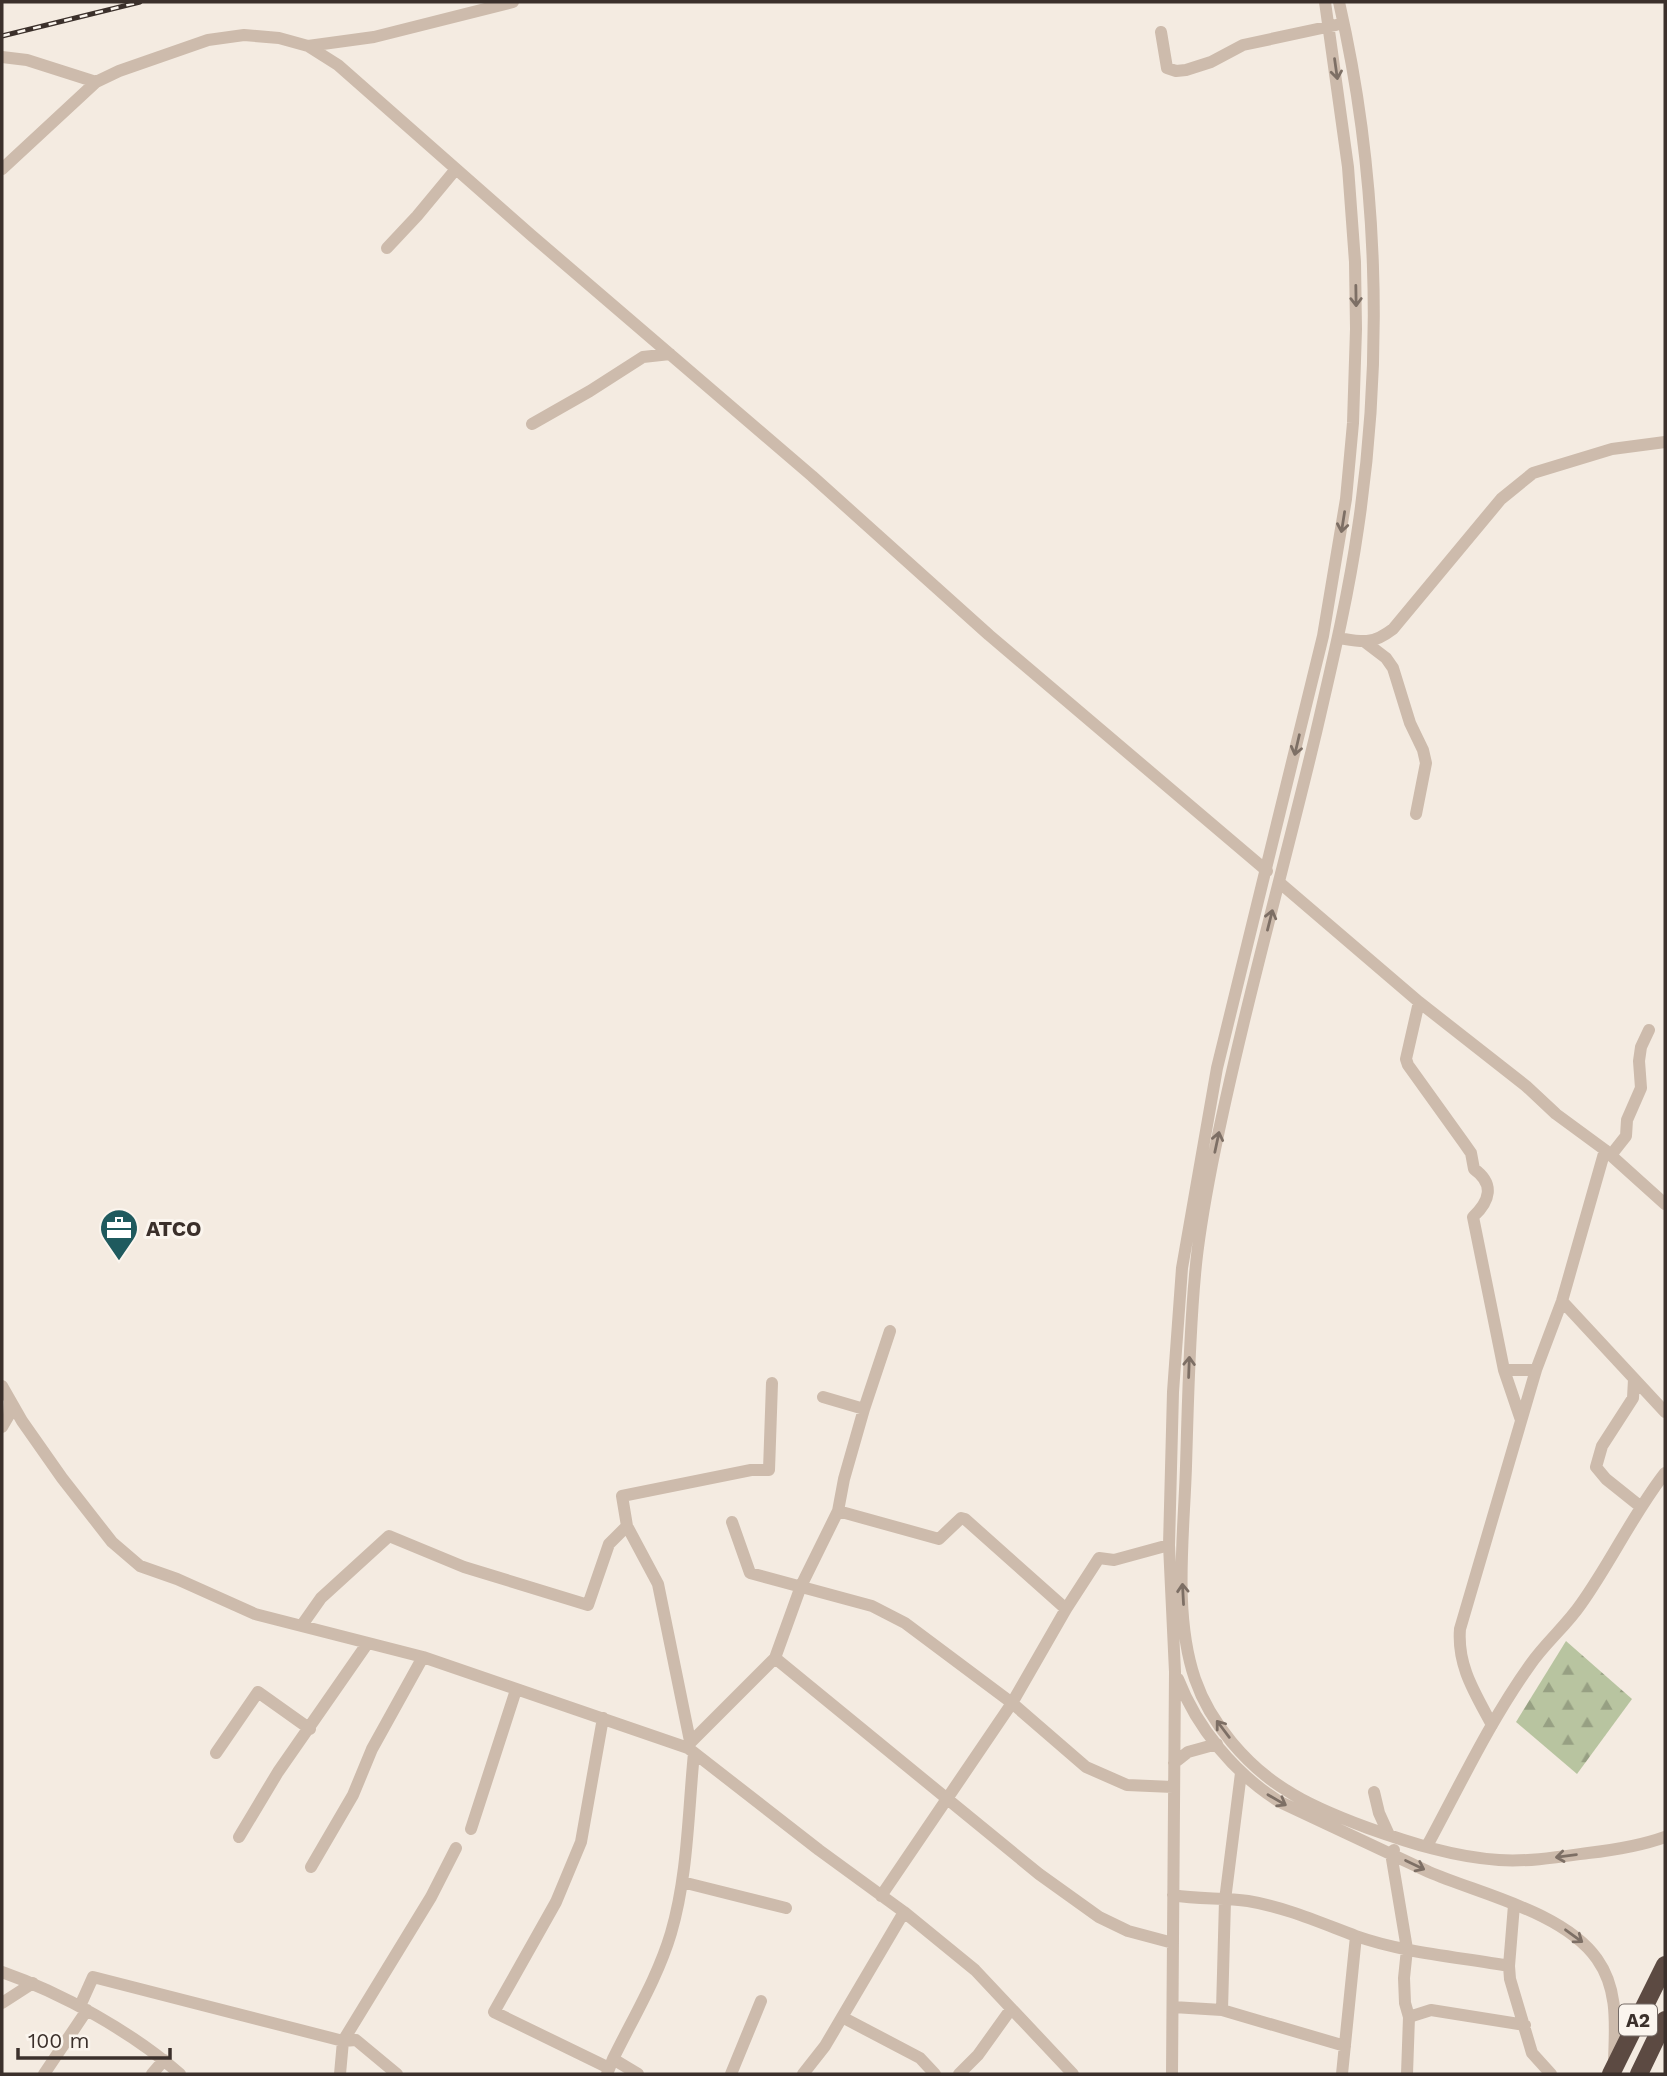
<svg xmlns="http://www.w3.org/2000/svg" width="1667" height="2076" viewBox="0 0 1667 2076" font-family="'Work Sans',sans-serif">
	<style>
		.forest { fill: url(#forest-firs) }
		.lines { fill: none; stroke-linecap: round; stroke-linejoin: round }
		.minor { stroke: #cdbbac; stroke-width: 12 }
		.highway { stroke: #5c4a42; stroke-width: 18 }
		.rail-casing { stroke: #3b302b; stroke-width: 5 }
		.rail { stroke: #fbf5ee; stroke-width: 2.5; stroke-dasharray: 8; stroke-linecap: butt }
		.oneway { stroke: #7d6f65 }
		.labels { text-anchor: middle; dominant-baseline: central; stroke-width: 6; stroke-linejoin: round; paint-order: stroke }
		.shield { fill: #fbf5ee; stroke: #756b66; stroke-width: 2 }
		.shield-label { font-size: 19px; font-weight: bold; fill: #3b302b }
		.poi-label { font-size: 21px; font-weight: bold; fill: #3b302b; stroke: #fbf5ee; text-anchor: start }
	</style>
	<defs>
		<pattern id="forest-firs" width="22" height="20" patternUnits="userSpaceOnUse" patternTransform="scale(1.75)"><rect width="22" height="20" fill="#b8c4a0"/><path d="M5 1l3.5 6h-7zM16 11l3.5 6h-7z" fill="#97a083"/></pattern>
	</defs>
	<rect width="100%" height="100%" fill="#f4ebe1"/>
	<path class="forest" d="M1566 1641 1632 1699 1577 1774 1516 1722Z"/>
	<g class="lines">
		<path class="minor" d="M1339 2C1378 172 1384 355 1358 528 1348 598 1331 668 1315 737 1281 879 1241 1020 1212 1164 1205 1200 1198 1238 1195 1275 1189 1339 1188 1403 1186 1466 1184 1533 1173 1615 1195 1679 1210 1723 1247 1766 1286 1790 1310 1806 1341 1818 1368 1828 1410 1843 1454 1857 1499 1860 1528 1862 1559 1857 1588 1853 1615 1850 1640 1846 1665 1837
			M1161 32 1167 68 1176 71 1186 70 1211 62 1243 45 1336 25
			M308 46 374 37 513 2
			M2 57 27 60 96 82
			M2 169 96 82 119 71 208 40 244 35 279 38 308 46 338 65 531 235 812 476 989 635 1267 871
			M387 248 417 216 456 169
			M532 424 590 391 643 357 670 354
			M1339 638C1363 642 1372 645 1393 629L1501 499 1533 473 1612 449 1665 442
			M1365 642 1386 658 1393 668 1410 723 1423 750 1426 763 1416 814
			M1280 883 1419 1002 1526 1086 1556 1114 1605 1150 1665 1204
			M1419 1002 1406 1059 1408 1065 1464 1143 1471 1153 1474 1169C1495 1184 1490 1201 1473 1217L1504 1370 1521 1420
			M1611 1155 1626 1136 1627 1120 1641 1088 1639 1061 1641 1047 1649 1030
			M1562 1301 1665 1412
			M1504 1370H1536
			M1634 1379 1633 1398 1602 1446 1596 1467 1606 1479 1641 1507
			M2 1386 22 1421 62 1478 112 1542 140 1566 177 1579 255 1614 423 1657 688 1748 819 1850 904 1912 975 1970 1073 2074
			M823 1397 864 1409
			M2 1427 9 1415 10 1401
			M838 1511 939 1539 961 1518 965 1519 1066 1609
			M732 1522 750 1573 872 1606 905 1623 1012 1703 1086 1767 1127 1785 1173 1787
			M302 1625 321 1598 389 1536 464 1567 588 1605 609 1544 627 1526
			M775 1658 1039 1874 1099 1917 1128 1931 1173 1943
			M1178 1679C1197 1728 1235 1774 1280 1802 1330 1825 1379 1849 1429 1872 1480 1894 1564 1912 1597 1959 1619 1990 1615 2026 1614 2062
			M603 1718 581 1842 556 1902 494 2012 609 2068
			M1492 1725C1475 1693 1457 1666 1460 1629L1536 1370 1562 1301 1605 1150
			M690 1741 658 1584 627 1526 622 1496 751 1470H769L772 1383
			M689 1744 775 1658 801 1586 838 1511 844 1479 864 1409 890 1331
			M216 1753 258 1692 310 1729
			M1174 1763 1188 1752 1217 1744
			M1374 1792 1379 1813 1389 1835
			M471 1829 516 1690
			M239 1837 278 1772 367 1644
			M1427 1846C1460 1785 1490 1721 1530 1665 1545 1643 1566 1626 1581 1604 1611 1562 1633 1514 1665 1473
			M1394 1850 1391 1853 1407 1949 1404 1978 1405 2003 1409 2017 1407 2074
			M311 1867 353 1795 372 1749 423 1657
			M682 1882 786 1908
			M1173 1895C1198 1900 1223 1897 1248 1901 1285 1907 1321 1923 1356 1936 1404 1953 1459 1957 1509 1966
			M881 1896 1012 1703 1066 1609 1099 1558 1114 1560 1169 1545
			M1514 1905 1509 1966 1510 1979 1532 2053 1551 2074
			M2 1972C62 1993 132 2032 180 2074
			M2 2003 33 1983
			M80 2006 93 1977 343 2041 431 1897 456 1848
			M1173 2007 1222 2010 1345 2046
			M1222 2010 1225 1900 1241 1773
			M842 2017 920 2058 935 2074
			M1409 2017 1431 2010 1525 2025
			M613 2059 638 2074
			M44 2074 87 2010
			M152 2074 164 2060
			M340 2074 343 2041 356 2040 397 2074
			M607 2074 613 2059C633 2018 658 1977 671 1933 688 1875 688 1813 694 1753
			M731 2074 761 2001
			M803 2074 825 2046 904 1912
			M959 2074 978 2055 1011 2009
			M1172 2074 1175 1672 1169 1545 1173 1392 1182 1268 1217 1068 1323 636 1346 499 1353 423 1356 329 1355 262 1348 167 1325 2
			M1342 2074 1356 1936"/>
		<path class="highway" d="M1611 2074 1665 1965
			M1639 2074 1665 2020"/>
		<defs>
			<path id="rail" d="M2 36 140 2"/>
		</defs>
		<use href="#rail" class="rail-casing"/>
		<use href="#rail" class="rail"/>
	</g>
	<defs><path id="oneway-shaft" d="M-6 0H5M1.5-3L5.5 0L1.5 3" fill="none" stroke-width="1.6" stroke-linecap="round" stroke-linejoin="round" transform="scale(1.75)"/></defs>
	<g class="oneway">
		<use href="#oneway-shaft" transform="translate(1336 69) rotate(82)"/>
		<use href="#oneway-shaft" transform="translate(1356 296) rotate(89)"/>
		<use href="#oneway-shaft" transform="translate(1343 522) rotate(99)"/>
		<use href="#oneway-shaft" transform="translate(1297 745) rotate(103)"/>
		<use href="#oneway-shaft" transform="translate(1270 920) rotate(-76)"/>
		<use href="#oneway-shaft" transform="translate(1217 1142) rotate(-78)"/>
		<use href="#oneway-shaft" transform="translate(1189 1367) rotate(-88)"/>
		<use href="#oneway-shaft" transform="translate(1183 1594) rotate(-93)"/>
		<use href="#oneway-shaft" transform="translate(1223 1729) rotate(-127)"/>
		<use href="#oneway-shaft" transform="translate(1277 1800) rotate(30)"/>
		<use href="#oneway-shaft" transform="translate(1566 1856) rotate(173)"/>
		<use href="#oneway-shaft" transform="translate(1415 1865) rotate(26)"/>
		<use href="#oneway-shaft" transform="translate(1574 1936) rotate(36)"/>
	</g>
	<defs>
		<symbol id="office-pin" viewBox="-11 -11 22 30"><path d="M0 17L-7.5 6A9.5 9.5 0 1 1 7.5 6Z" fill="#1f5a5e" stroke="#fbf5ee"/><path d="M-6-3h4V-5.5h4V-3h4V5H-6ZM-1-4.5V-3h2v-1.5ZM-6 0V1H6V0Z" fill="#fff"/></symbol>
	</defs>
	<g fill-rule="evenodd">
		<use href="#office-pin" x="97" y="1206" width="44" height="60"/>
	</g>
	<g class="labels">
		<rect class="shield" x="1619" y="2004.5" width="38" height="31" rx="5"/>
		<g class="shield-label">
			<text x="1638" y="2020">A2</text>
		</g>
		<g class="poi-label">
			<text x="146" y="1228">ATCO</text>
		</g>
	</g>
	<rect width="1667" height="2076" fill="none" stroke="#3b302b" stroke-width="7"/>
	<path d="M18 2048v10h152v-10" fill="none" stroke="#3b302b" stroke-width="3.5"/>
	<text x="28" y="2048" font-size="21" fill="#3b302b" stroke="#fbf5ee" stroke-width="5" paint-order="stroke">100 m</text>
</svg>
